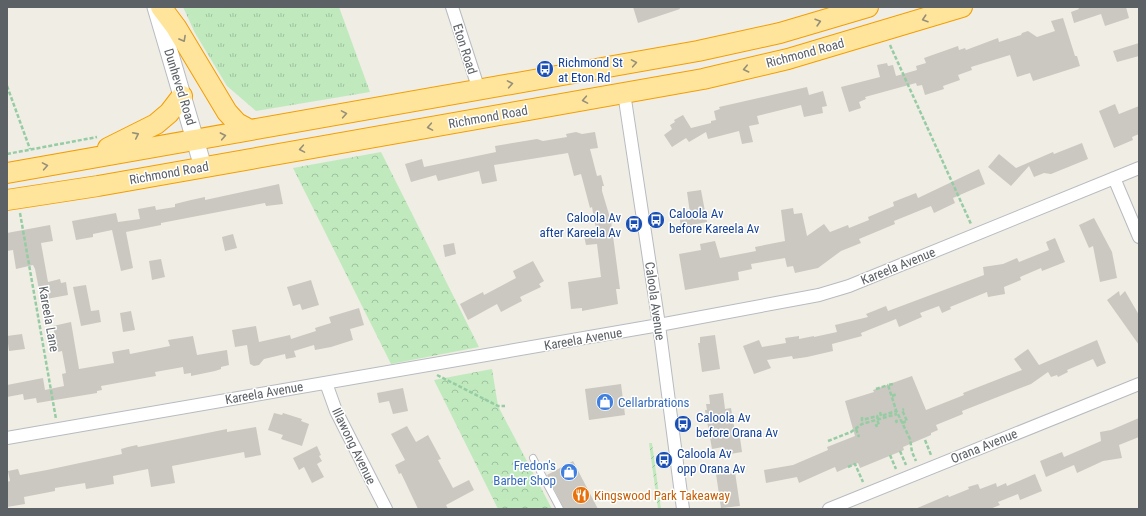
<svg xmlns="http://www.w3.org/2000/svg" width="1146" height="516" viewBox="0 0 1146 516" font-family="'Roboto Condensed',sans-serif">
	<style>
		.grass { fill: url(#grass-tufts) }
		.park { fill: url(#park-crowns) }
		.garden { fill: url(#garden-furrows) }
		.building { fill: #cbc8c1 }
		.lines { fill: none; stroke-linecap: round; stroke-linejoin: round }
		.service-casing { stroke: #b7bbc0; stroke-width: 8 }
		.minor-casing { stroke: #b7bbc0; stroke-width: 14 }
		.secondary-casing { stroke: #b8bcc2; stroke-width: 19 }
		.trunk-casing { stroke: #f49d00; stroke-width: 22 }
		.path { stroke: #96cca3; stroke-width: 2.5; stroke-dasharray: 4 2; stroke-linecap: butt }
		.service { stroke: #fff; stroke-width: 6 }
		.minor { stroke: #fff; stroke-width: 12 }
		.secondary { stroke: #fff; stroke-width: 17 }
		.trunk { stroke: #ffe59b; stroke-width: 20 }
		.oneway { stroke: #958f79 }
		.labels { text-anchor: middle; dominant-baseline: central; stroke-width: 3; stroke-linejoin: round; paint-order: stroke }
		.street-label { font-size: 13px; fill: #5c6166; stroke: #fff }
		.transit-label { font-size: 13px; fill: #164399; stroke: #fff; text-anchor: start }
		.shop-label { font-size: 13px; fill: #366cbe; stroke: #fff; text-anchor: start }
		.food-label { font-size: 13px; fill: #c56008; stroke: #fff; text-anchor: start }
	</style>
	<defs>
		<pattern id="grass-tufts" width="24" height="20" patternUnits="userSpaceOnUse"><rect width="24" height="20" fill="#c0eabe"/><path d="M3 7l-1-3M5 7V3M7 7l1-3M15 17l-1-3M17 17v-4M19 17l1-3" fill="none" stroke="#9fc19e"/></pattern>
		<pattern id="park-crowns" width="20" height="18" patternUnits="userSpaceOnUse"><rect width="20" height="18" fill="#c0eabe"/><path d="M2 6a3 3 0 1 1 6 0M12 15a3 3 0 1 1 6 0" fill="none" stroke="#9fc19e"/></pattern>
		<pattern id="garden-furrows" width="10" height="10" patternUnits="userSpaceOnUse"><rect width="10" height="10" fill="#c0eabe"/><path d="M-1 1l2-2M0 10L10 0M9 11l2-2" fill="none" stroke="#9fc19e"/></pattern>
	</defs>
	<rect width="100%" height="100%" fill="#f0ede4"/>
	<path class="grass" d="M183 7H339L370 92 256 111 227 86 195 33Z"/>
	<path class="park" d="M381 152 479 347 391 364 293 168Z
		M492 369 498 406 552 509H498L434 380Z"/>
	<path class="garden" d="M649 443H652L661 509H658Z"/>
	<path class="building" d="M633 7H679L680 9 638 23Z
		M1078 7H1126L1129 18 1105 26 1101 14 1074 23 1071 12 1079 9Z
		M1063 18 1075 56H1077L1080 66 1033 81 1030 73 1017 77 1010 55 971 67 972 70 958 75 960 80 943 86 944 89 925 95 922 85 917 86 916 83 865 97 866 99 859 102 861 108 849 112 841 87 880 77 877 65 887 63 888 66 893 65 896 76 917 70 916 66 926 63 924 58 958 46 959 50 965 48 966 50 998 38 999 42 1021 35 1022 33 1028 31 1037 37 1055 31 1051 21Z
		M1139 43V56L1117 62 1113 51Z
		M807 87 809 95 823 91 827 106 822 107 823 113 804 117 801 105 757 116 759 124 749 126 753 142 742 144 739 131 708 139 706 132 689 142 686 138 672 147 664 135 672 129 670 125 675 122 674 120 683 115 691 128 711 123V121L716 120 714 111 720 109 719 107Z
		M1115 104 1119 114 1139 106V134L1132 137 1133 140 1114 148 1099 111Z
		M576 132 582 134 595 132 598 148 590 149 597 176 601 175 604 186H602V191L611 221 620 289H616L618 304 582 311V308L571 309 568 282 601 277 597 244 586 245 583 231 596 229 592 207 590 208 581 174 574 176 568 153 494 165 497 181 482 184 479 171 438 181 436 175 411 182 405 164 422 159 424 167 496 152 495 146 537 139 543 141 567 137 566 134Z
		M1082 143 1088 159 1051 174 1044 173 1034 177 1029 166 1011 186 988 167 999 154 1016 168 1053 152 1054 154Z
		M979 169 985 184 953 198 955 203 934 213 931 206 894 221 895 224 859 239 861 243 841 251 818 268 795 273 793 266 787 267 785 258 751 264 752 269 738 272 739 280 685 290 679 254 701 250 700 244 715 241 720 258 756 251 755 247 785 241 781 210 793 208 794 214 802 213 807 236 824 224 830 232 848 225 849 228 869 220 868 217 894 206 893 202 916 193 918 198Z
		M279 184 283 204 266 206 265 203 161 223V225L126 232 133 268 121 271 112 230 93 234V237L76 240 72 221 116 213 118 222 140 219 138 209 155 206 156 210 175 207V204L191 200 205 197V200Z
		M701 190 707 222 681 227 679 215 690 213 687 192Z
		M1094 218 1112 252 1117 278 1100 282 1093 246 1089 248 1079 225Z
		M50 225 53 241 41 243 48 282 60 279 61 283 66 282 68 295 41 300 35 269 33 265 16 269 13 250 7 251V233Z
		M233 234 237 248 225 251 222 237Z
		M1055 238 1065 262 1042 271 1041 268 1020 277 1021 280 1004 287 1005 294 988 297 987 292 950 307 951 309 942 313 939 306 920 313 922 317 899 327 896 319 861 333 862 336 832 344 833 351 807 357 793 359 792 356 767 360 771 368 754 374 743 346 759 340 762 347 786 343 785 338 799 336V339L814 336V337L837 332 835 325 868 317 866 314 886 306 888 311 984 275 983 267 1003 264 1017 258 1019 262 1049 250 1046 242Z
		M454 243 456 254 445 257 443 245Z
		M161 259 165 277 152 280 149 261Z
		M533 261 544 281 539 284 541 287 520 297 522 301 501 312 497 304 468 320 460 304 483 292 484 295 516 278 513 271Z
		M311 280 319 305 302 310 300 304 293 306 287 287Z
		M86 285 91 311 99 310 101 322 81 326 73 287Z
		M1119 291 1120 296 1125 291 1139 315V345L1107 300Z
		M359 308 364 325 350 329 353 340 331 347 315 350 314 345 294 351 296 357 286 359 285 354 264 359 259 365 254 366 250 364 247 345 235 347 232 330 256 326 259 342 290 335 291 339 316 331 315 328 331 323 329 317Z
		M131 311 135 330 123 332 120 313Z
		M71 322 79 369 114 363 112 352 129 349 130 354 170 346 168 340 193 336 197 355 227 350 229 365 221 367V369L215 371 191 376V373L184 374 183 367 155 372 156 376 101 386 102 390 97 391V393L37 403 36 398 24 400 23 394 7 397V385L43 378 45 390 64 386 62 374 66 373 62 351 58 352 53 326Z
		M22 334 25 349 9 351 7 336Z
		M715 335 720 369 702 372 698 343H700V337Z
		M1097 340 1106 363 1097 367 1093 359 1067 370 1068 372 1058 377 1057 375 1051 377 1048 372 1031 384 962 411 963 414 936 425 938 430 931 433V435L903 447 904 450 860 468 858 463 837 472 835 467 799 483 797 477 766 483 764 470 793 465 828 450 827 447 855 436 845 401 874 392 873 390 912 376 926 410 964 395 963 393 1022 370 1014 359 1028 349 1039 365Z
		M621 384 625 415 589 420 585 389Z
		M403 388 408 411 393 414 389 401 379 403 377 393Z
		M723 393 725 409 731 408 735 432 739 431 742 452 724 455 723 447 712 449 705 410H707L706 404H710L709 395Z
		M274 413 282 415 283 413 302 419 301 421 309 424 302 446 281 439 283 435 268 430Z
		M1139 418V437L1119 445 1122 458 1103 461 1077 473 1074 465 1046 477 1040 461 1062 452 1064 457 1101 441 1100 432 1111 430Z
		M407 426 416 442 428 435 441 459 438 460 453 488 469 480 474 490 446 505 448 509H418L401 473 399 474 395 465 405 460 391 434Z
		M256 427 261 455 245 458 244 452 172 466 175 483 151 487 148 469 113 476 114 484 86 489 85 483 55 488V491L24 497 25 504 7 507V482L10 481 8 471 18 469 20 475 47 470 122 454 121 449 128 447 137 445 138 447 227 429V432Z
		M317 446 321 455 319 456 322 461 317 464 324 477 312 483 304 467 299 470 293 458Z
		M573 461 598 509H564L547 475Z
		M735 472 740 506 721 508 716 474Z
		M1035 474 1042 491 1020 500 1018 494 998 502 1000 505 990 509H915L948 495 949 497 969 489 968 487 978 484 980 489 996 483 997 487 1006 483 1007 486Z"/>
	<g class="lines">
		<defs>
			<path id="service" d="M533 458 560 509"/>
			<path id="minor" d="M452 7 479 90
				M624 93 659 325 683 509
				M1114 178 1139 237
				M326 383 336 411 386 509
				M7 438 659 325 819 295 849 286 1139 168
				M829 509 1139 384"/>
			<path id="secondary" d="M156 7 203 167"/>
			<path id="trunk" d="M161 7 176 27 227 112 237 123 250 130
				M108 148 156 124 169 113 182 96
				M7 173 698 51 780 33 868 7
				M7 200 98 186 703 79 788 59 962 7"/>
		</defs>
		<use href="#service" class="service-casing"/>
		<use href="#minor" class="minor-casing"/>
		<use href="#secondary" class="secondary-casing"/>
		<use href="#trunk" class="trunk-casing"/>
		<path class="path" d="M890 45 971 224
			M7 86 30 149
			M7 154 97 137
			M20 213 56 419
			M437 375 498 406H505
			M893 384 888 385 896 410 910 439 912 452 916 461
			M876 389 888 385
			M892 396 897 394
			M880 412 881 416 896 411
			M862 417V420L877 416 878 419
			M897 423 896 421 901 420
			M902 423 907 421 902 410 904 409
			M877 427 876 425H879L877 419
			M856 429 859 437
			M925 440 931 455
			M828 441 851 432 862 424 897 414
			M900 451 906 465
			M890 455 896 469
			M848 467 855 464 863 482"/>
		<use href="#service" class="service"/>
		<use href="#minor" class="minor"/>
		<use href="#secondary" class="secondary"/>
		<use href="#trunk" class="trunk"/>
	</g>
	<defs><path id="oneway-chevron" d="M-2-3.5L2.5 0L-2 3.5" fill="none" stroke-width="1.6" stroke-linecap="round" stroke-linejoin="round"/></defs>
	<g class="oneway">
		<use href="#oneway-chevron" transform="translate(925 19) rotate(162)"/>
		<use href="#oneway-chevron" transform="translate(818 22) rotate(-16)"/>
		<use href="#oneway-chevron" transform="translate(183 39) rotate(61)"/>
		<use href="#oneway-chevron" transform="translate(634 63) rotate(-10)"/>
		<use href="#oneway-chevron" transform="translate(746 69) rotate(167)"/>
		<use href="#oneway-chevron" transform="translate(510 84) rotate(-10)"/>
		<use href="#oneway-chevron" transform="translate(585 100) rotate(170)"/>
		<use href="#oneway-chevron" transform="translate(344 114) rotate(-10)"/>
		<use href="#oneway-chevron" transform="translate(430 127) rotate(170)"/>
		<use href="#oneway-chevron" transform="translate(136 135) rotate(-26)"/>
		<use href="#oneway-chevron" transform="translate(223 136) rotate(-11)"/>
		<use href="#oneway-chevron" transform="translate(302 149) rotate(170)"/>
		<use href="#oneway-chevron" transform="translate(45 166) rotate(-10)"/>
	</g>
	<defs>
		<symbol id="bus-disc" viewBox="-11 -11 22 22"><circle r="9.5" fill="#1a4fb4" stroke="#fff"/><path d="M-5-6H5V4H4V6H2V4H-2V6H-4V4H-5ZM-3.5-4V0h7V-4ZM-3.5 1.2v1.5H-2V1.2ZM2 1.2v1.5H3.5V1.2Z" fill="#fff"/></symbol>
		<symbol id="shop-disc" viewBox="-11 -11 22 22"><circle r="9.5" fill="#3f7fe0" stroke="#fff"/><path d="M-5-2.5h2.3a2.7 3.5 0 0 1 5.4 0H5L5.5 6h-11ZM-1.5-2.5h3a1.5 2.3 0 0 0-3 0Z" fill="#fff"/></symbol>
		<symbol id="restaurant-disc" viewBox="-11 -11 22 22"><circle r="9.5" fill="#e8710a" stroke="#fff"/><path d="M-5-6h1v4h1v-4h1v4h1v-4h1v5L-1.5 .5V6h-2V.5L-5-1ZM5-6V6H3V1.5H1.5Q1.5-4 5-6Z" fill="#fff"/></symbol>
	</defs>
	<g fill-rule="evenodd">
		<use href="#bus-disc" x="535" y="59" width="20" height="20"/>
		<use href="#bus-disc" x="646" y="210" width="20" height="20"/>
		<use href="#bus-disc" x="624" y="214" width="20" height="20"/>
		<use href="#shop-disc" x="595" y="392" width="20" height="20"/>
		<use href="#bus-disc" x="673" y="414" width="20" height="20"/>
		<use href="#bus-disc" x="654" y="450" width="20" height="20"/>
		<use href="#shop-disc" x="559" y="462" width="20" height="20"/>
		<use href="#restaurant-disc" x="571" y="485" width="20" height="20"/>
	</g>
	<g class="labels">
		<g class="street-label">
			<text transform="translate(465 49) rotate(72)">Eton Road</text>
			<text transform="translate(805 53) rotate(-15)">Richmond Road</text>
			<text transform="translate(180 87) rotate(73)">Dunheved Road</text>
			<text transform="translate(488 117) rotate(-10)">Richmond Road</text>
			<text transform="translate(169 173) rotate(-10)">Richmond Road</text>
			<text transform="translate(898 266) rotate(-22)">Kareela Avenue</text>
			<text transform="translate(655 301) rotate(82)">Caloola Avenue</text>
			<text transform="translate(49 319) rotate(80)">Kareela Lane</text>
			<text transform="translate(583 339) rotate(-10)">Kareela Avenue</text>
			<text transform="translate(264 393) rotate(-10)">Kareela Avenue</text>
			<text transform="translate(354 446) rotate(64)">Illawong Avenue</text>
			<text transform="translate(984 446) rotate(-22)">Orana Avenue</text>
		</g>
		<g class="transit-label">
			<text x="558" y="62">Richmond St<tspan x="558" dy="15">at Eton Rd</tspan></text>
			<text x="669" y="213">Caloola Av<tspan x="669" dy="15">before Kareela Av</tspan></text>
			<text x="621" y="217" text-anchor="end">Caloola Av<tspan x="621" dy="15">after Kareela Av</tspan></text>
			<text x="696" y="417">Caloola Av<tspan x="696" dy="15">before Orana Av</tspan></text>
			<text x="677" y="453">Caloola Av<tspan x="677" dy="15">opp Orana Av</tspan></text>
		</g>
		<g class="shop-label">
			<text x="618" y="402">Cellarbrations</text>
			<text x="556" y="465" text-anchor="end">Fredon's<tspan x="556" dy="15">Barber Shop</tspan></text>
		</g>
		<g class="food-label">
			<text x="594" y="495">Kingswood Park Takeaway</text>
		</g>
	</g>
	<rect width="1146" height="516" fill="none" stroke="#5c6166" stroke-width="16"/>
</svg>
